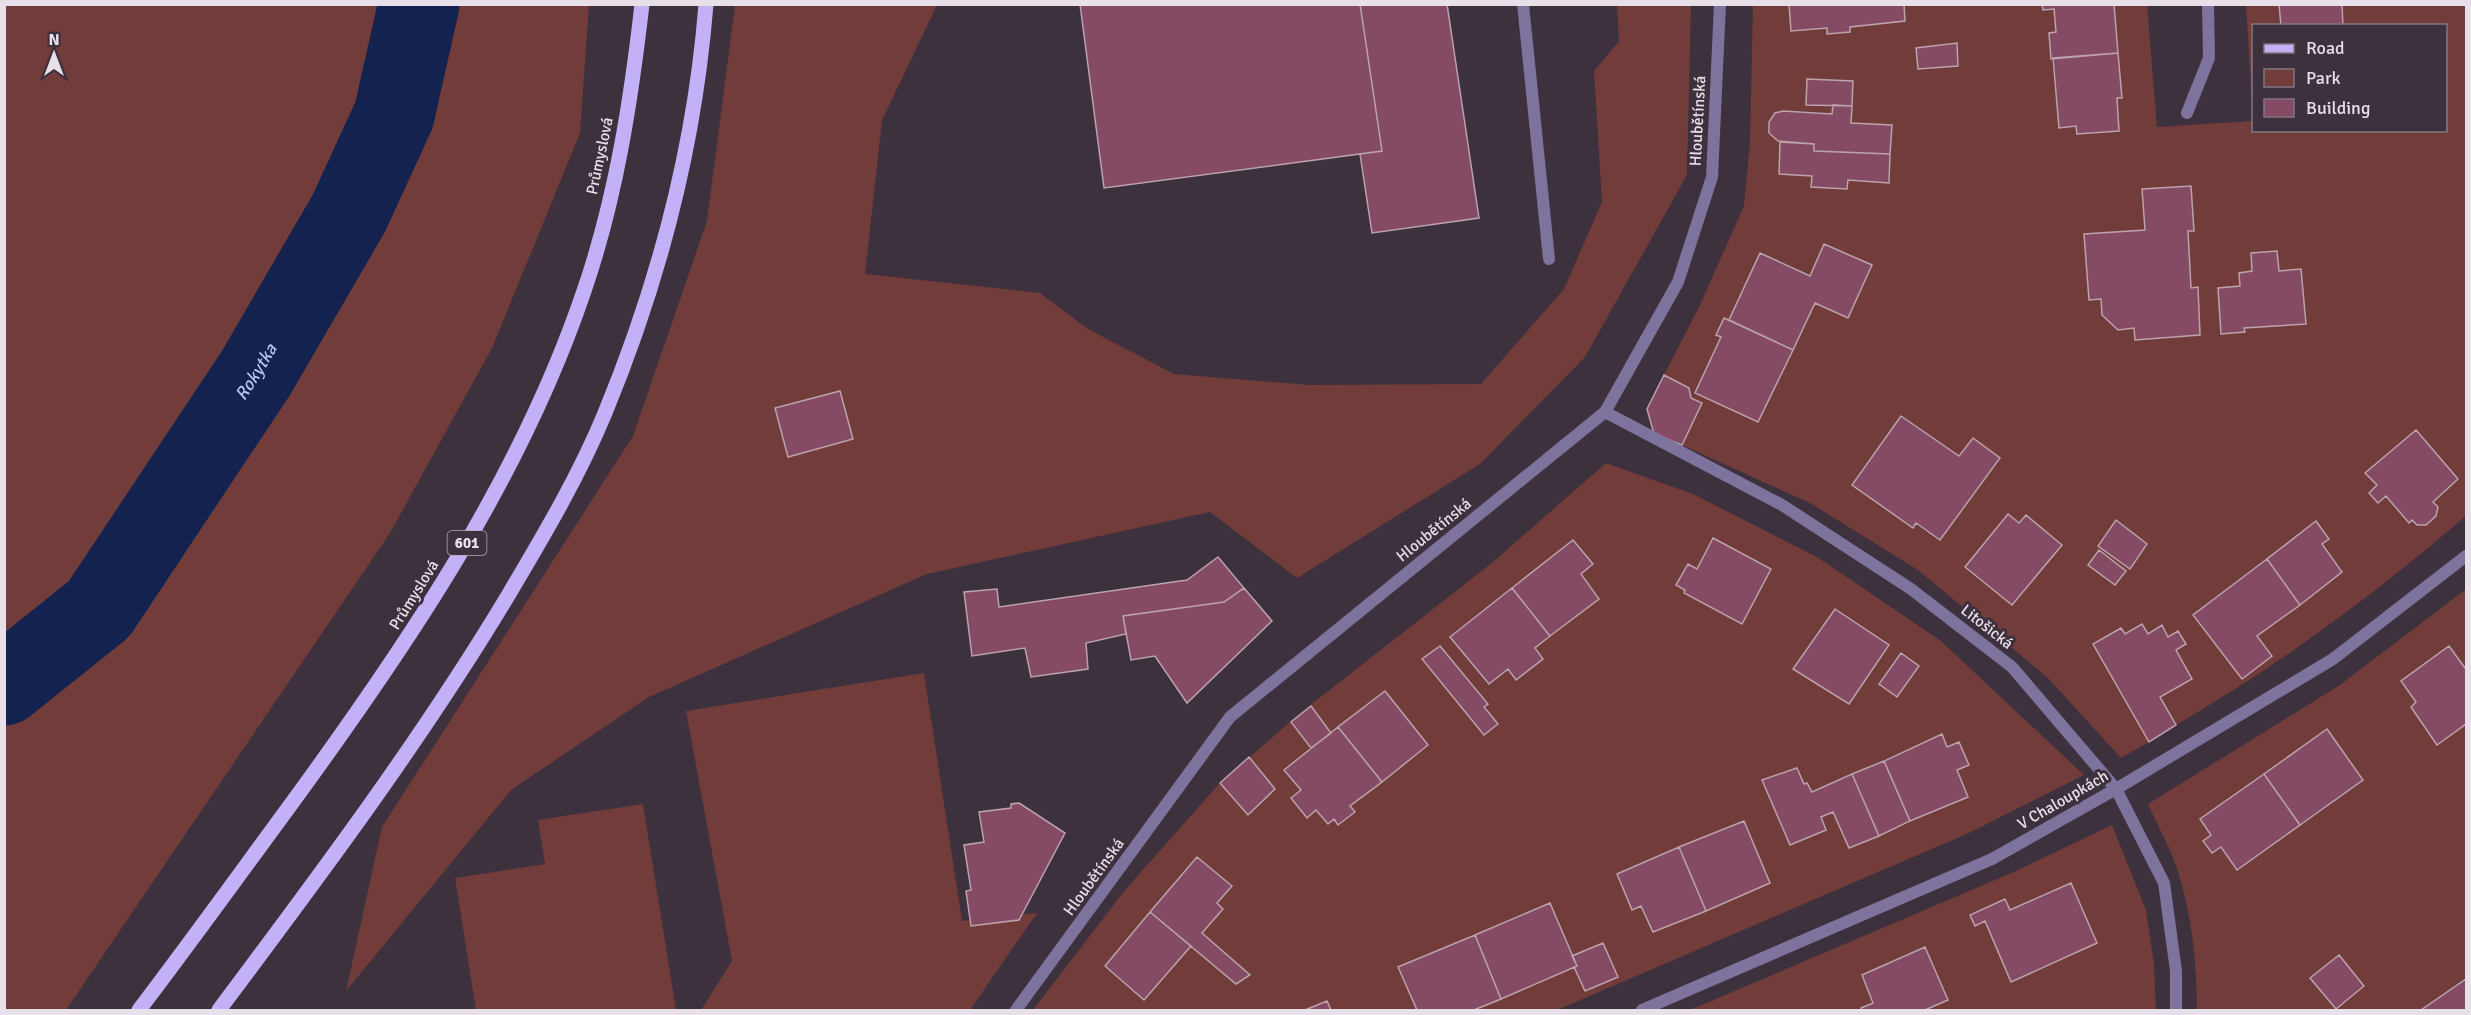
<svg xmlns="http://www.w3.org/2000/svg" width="2471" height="1015" viewBox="0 0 2471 1015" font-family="Signika,sans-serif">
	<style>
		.green { fill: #713c3a; fill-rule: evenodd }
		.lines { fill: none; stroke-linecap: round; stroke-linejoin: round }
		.river { stroke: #13224f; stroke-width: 81 }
		.building { fill: #864b64; stroke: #bba3ac; stroke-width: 1.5 }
		.service { stroke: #7d739d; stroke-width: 12 }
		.minor { stroke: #7d739d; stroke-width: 12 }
		.primary { stroke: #c3b1f7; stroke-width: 15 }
		.labels { text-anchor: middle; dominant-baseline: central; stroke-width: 6; stroke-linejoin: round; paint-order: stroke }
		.shield { fill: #3e313e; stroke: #b5acb5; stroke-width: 1.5 }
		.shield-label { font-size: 15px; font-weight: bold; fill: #e8e0e8 }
		.street-label { font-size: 16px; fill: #e8e0e8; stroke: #3e313e }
		.water-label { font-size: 18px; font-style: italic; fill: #b1c5f3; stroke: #3e313e }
	</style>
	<rect width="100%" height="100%" fill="#3e313e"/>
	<path class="green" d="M5 4 589 5 580 133 492 348 390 533 66 1010H5Z
		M2042 4 2043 10 2054 9 2056 32 2049 33 2059 127 2076 126 2078 134 2119 130 2117 98 2122 97 2114 4 2147 5 2157 127 2253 121 2254 130H2446V26L2343 25 2342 5H2466V516C2376 593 2280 665 2176 725L2160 697 2192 679 2176 650 2186 644 2179 632 2168 637 2162 626 2148 634 2142 624 2125 634 2121 628 2093 644 2149 742 2121 758 2048 678 1918 570 1810 503 1682 445 1702 403 1691 398 1664 375 1700 305 1744 206 1750 142 1753 5H1789L1791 31 1827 28 1828 34 1849 32 1850 27 1905 21 1904 5ZM1957 43 1958 65 1918 69 1916 48ZM1807 79 1853 81 1851 123 1892 126 1889 182 1848 180 1846 189 1812 187V176L1779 174 1781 142 1814 144 1778 141C1772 137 1768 133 1768 126 1770 103 1817 113 1832 114L1833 105H1806ZM2142 189 2194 231H2188L2191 288 2198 287 2200 335 2136 340 2134 328 2118 329 2102 315 2101 299H2089L2085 234 2145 230ZM1824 244 1871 265 1815 303 1758 422 1695 393 1721 337 1717 335 1724 319 1729 320 1760 253 1810 276ZM2277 251 2279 271 2301 269 2306 323 2244 328V332L2221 334 2218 288 2240 286 2239 273 2252 271 2251 254ZM1901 416 1959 456 1999 458 1940 540 1853 484ZM2416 430 2458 479 2433 502 2438 507 2436 516 2426 525H2417L2412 520 2409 522 2386 496 2378 503 2369 493 2377 485 2366 473ZM2008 515 2019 523 2062 545 2012 605 1965 566ZM2116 521 2147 544 2130 569 2098 546ZM2317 521 2329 539 2322 544 2342 573 2257 636 2272 656 2242 679 2193 615ZM2099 550 2126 571 2115 585 2088 565Z
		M735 5H937L882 120 865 274 1040 293 1088 329 1174 374 1310 385 1481 384 1564 289 1602 202 1594 71 1619 41 1617 5H1691L1687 175 1585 357 1480 464 1297 578 1210 512 927 574 649 697 511 790 346 991 382 827 633 436 707 221ZM840 391 853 439 788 457 775 408Z
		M2246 5H2279L2281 25 2254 26 2253 119Z
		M1606 463 1693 494 1817 557 1941 641 2084 775 1969 833 1557 1010H1474L1574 967 1585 991 1617 977 1603 943 1572 956 1550 903 1398 967 1417 1010H1331L1327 1001 1305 1010H1033L1125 890 1219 784 1299 714 1493 562ZM1713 538 1771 570 1742 624 1684 593 1685 590 1677 585 1688 564 1697 569ZM1574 540 1593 564 1581 574 1599 599 1535 648 1543 659 1516 680 1508 669 1488 684 1450 637ZM1835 609 1889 645 1849 703 1793 669ZM1440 646 1488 703 1484 707 1423 659ZM1901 653 1919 666 1897 697 1879 683ZM1385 691 1428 746 1350 806 1355 812 1339 825 1334 819 1328 824 1316 810 1307 817 1291 798 1301 790 1285 770 1311 748 1291 722 1311 706 1331 733ZM1942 734 1947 747 1959 742 1969 764 1957 770 1968 797 1849 848 1833 812 1821 817 1825 829 1789 844 1762 780 1797 769 1804 784 1807 783 1812 792ZM1249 758 1275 789 1248 814 1220 784ZM1744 821 1770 883 1653 932 1641 906 1632 910 1617 873ZM1197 857 1217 903 1223 909 1202 933 1250 975 1236 984 1191 946 1144 1000 1105 966Z
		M2466 589V667L2465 668 2449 646 2401 681 2416 702 2411 707 2437 744 2466 724V978L2420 1010H2197C2197 965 2192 916 2178 872 2171 849 2158 827 2148 804L2340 685ZM2327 729 2363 781 2237 870 2221 847 2212 853 2203 841 2211 835 2201 819ZM2339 955 2364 986 2336 1009 2310 978Z
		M924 673 962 921 1037 913 970 1010H701L732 961 686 711Z
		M643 804 676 1010H476L455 878 545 864 538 820Z
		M2112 825 2146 910 2154 964 2156 1010H1925L1948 1000 1925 948 1862 975 1873 1003 1861 1008 1862 1010H1690L2016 871ZM2006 899 2010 910 1975 926 1971 915Z"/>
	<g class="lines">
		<path class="river" id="s1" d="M4 685 99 609 256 373 349 213 394 115 419 4"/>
	</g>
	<path class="building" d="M1080 4H1360L1382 151 1104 188Z
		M1360 4H1447L1479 218 1372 233 1360 154 1382 151Z
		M1789 4H1904L1905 21 1850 27V32L1827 34V28L1791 31Z
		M2042 4H2114L2118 53 2051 59 2049 33 2056 32 2054 9 2043 10Z
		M2279 4H2342L2343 26H2281Z
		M1957 43 1958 66 1918 69 1916 48Z
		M2118 53 2122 98H2117L2119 131 2077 134 2076 126 2059 128 2053 58Z
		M1807 79 1853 81 1852 106 1806 105Z
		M1833 105 1852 106 1851 123 1892 125 1890 154 1814 151V144L1778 141 1769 133V122L1775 113 1783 111 1832 114Z
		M1780 142 1814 144V151L1890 154 1889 183 1848 180 1847 189 1811 187 1812 176 1779 174Z
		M2191 186 2194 231H2188L2191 288 2198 287 2200 335 2135 340 2134 328 2118 330 2102 315 2101 299 2089 300 2084 234 2145 230 2142 189Z
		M1824 244 1872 265 1848 318 1815 303 1793 350 1729 320 1760 253 1810 276Z
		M2277 251 2279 271 2301 269 2306 324 2244 328 2245 332 2221 334 2218 288 2240 286 2239 273 2252 271 2251 253Z
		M1724 318 1793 350 1758 422 1695 393 1721 337 1716 335Z
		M1664 375 1689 388 1691 398 1702 403 1682 445 1654 434 1647 409Z
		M840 391 853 439 788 457 775 408Z
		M1901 416 1959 456 1973 438 2000 458 1940 540 1916 523 1913 528 1852 485Z
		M2416 430 2458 479 2433 502 2438 507 2436 516 2426 525H2417L2412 520 2409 523 2386 496 2378 503 2369 493 2377 485 2365 473Z
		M2008 514 2019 523 2026 515 2062 545 2012 605 1965 567Z
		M2116 520 2147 544 2130 569 2098 546Z
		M2316 521 2329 539 2322 544 2342 572 2300 605 2267 559Z
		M1713 538 1771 569 1742 624 1684 593 1685 590 1676 585 1688 564 1697 569Z
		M1573 540 1593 564 1581 574 1599 599 1550 636 1512 588Z
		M2099 550 2126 571 2115 585 2088 565Z
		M1218 557 1244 588 1224 602 1123 616 1126 634 1086 643 1088 669 1031 677 1025 648 972 656 964 592 997 589 999 607 1187 580Z
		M2267 559 2300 605 2257 636 2272 656 2242 679 2193 615Z
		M1244 588 1272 621 1187 703 1155 656 1131 660 1123 616 1224 602Z
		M1512 588 1550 636 1535 648 1543 659 1516 680 1508 669 1489 684 1450 637Z
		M1835 609 1889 645 1849 704 1793 669Z
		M2142 624 2148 634 2162 625 2168 637 2178 631 2186 644 2176 650 2192 679 2160 697 2176 725 2149 742 2093 644 2121 628 2125 634Z
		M1440 646 1488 704 1484 707 1498 724 1484 735 1422 659Z
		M2449 646 2465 668 2466 667V724L2437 745 2411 707 2416 702 2401 681Z
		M1901 653 1919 666 1897 697 1879 684Z
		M1385 691 1428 745 1382 782 1338 727Z
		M1311 706 1331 733 1311 748 1291 722Z
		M1338 727 1382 782 1350 806 1355 812 1338 825 1334 819 1328 824 1316 810 1307 818 1291 798 1301 790 1284 770Z
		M2327 729 2363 780 2300 825 2264 774Z
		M1942 734 1947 747 1959 742 1969 765 1957 770 1968 797 1910 821 1884 761Z
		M1249 757 1275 789 1248 815 1220 783Z
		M1884 761 1910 821 1879 836 1852 774Z
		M1797 768 1804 784 1807 783 1812 792 1852 774 1879 836 1849 848 1833 812 1821 817 1826 830 1790 845 1762 780Z
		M2264 774 2300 825 2237 870 2221 847 2212 853 2203 841 2211 835 2200 819Z
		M1019 803 1065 833 1019 920 971 926 966 891 971 890 964 845 984 842 979 812 1011 808V804Z
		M1744 821 1770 883 1706 911 1679 847Z
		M1679 847 1706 911 1653 932 1641 906 1632 910 1617 874Z
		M1197 857 1232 886 1217 903 1223 909 1202 933 1250 975 1236 984 1150 912Z
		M2071 883 2097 943 2011 982 1985 921 1975 926 1970 915 2005 899 2010 910Z
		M1550 903 1577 966 1501 999 1475 935Z
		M1150 912 1191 946 1144 1000 1105 966Z
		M1475 935 1501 999 1474 1010H1417L1398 967Z
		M1603 943 1618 977 1585 991 1574 967 1577 966 1572 956Z
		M1925 947 1948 1000 1925 1010H1862L1861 1008 1873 1003 1862 975Z
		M2339 955 2364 986 2336 1009 2310 978Z
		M2466 979V1010H2421Z
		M1327 1001 1331 1010H1305Z"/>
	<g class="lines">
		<path class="service" d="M1523 4 1549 259"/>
		<path class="minor" d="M2187 113 2209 58 2208 4
			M1605 412 1782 505 1911 589 2012 667 2116 789 2164 883 2176 971V1010
			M1016 1010 1230 717 1605 412 1678 282 1712 177 1720 4
			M1642 1010 1992 859 2116 789 2333 659 2466 556"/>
		<path class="primary" d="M139 1010C190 943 239 875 289 807 406 647 520 480 584 291 616 198 631 101 642 4
			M219 1010C320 875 422 739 509 594 544 535 579 476 605 413 659 282 695 145 706 4"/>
	</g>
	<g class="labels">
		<rect class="shield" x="447.5" y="531" width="39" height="24" rx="4.5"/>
		<g class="shield-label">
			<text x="467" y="543">601</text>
		</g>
		<g class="street-label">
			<text transform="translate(1698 121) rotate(-87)">Hloubětínská</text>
			<text transform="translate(600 156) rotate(-78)">Průmyslová</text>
			<text transform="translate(1434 530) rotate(-39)">Hloubětínská</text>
			<text transform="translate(414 595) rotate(-58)">Průmyslová</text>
			<text transform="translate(1987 627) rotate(38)">Litošická</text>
			<text transform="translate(2063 800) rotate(-30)">V Chaloupkách</text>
			<text transform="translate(1094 877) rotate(-54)">Hloubětínská</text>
		</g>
		<g class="water-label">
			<text stroke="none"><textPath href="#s1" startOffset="406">Rokytka</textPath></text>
		</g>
	</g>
	<rect width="2471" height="1015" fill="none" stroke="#e8e0e8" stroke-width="12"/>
	<rect x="2252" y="24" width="195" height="108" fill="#3e313e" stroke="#827782" stroke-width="1.5"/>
	<rect x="2264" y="44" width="30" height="9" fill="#c3b1f7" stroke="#827782" stroke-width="1.5"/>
	<text x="2306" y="54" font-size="18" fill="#e8e0e8">Road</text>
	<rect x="2264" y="69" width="30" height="18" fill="#713c3a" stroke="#827782" stroke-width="1.5"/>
	<text x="2306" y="84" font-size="18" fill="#e8e0e8">Park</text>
	<rect x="2264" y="99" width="30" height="18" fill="#864b64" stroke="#827782" stroke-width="1.5"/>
	<text x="2306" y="114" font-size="18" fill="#e8e0e8">Building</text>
	<g transform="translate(54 54)" stroke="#3e313e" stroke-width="4.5" paint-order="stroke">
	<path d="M0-4.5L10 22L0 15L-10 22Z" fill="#e8e0e8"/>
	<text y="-9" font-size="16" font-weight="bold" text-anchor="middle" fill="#e8e0e8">N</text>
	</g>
</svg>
